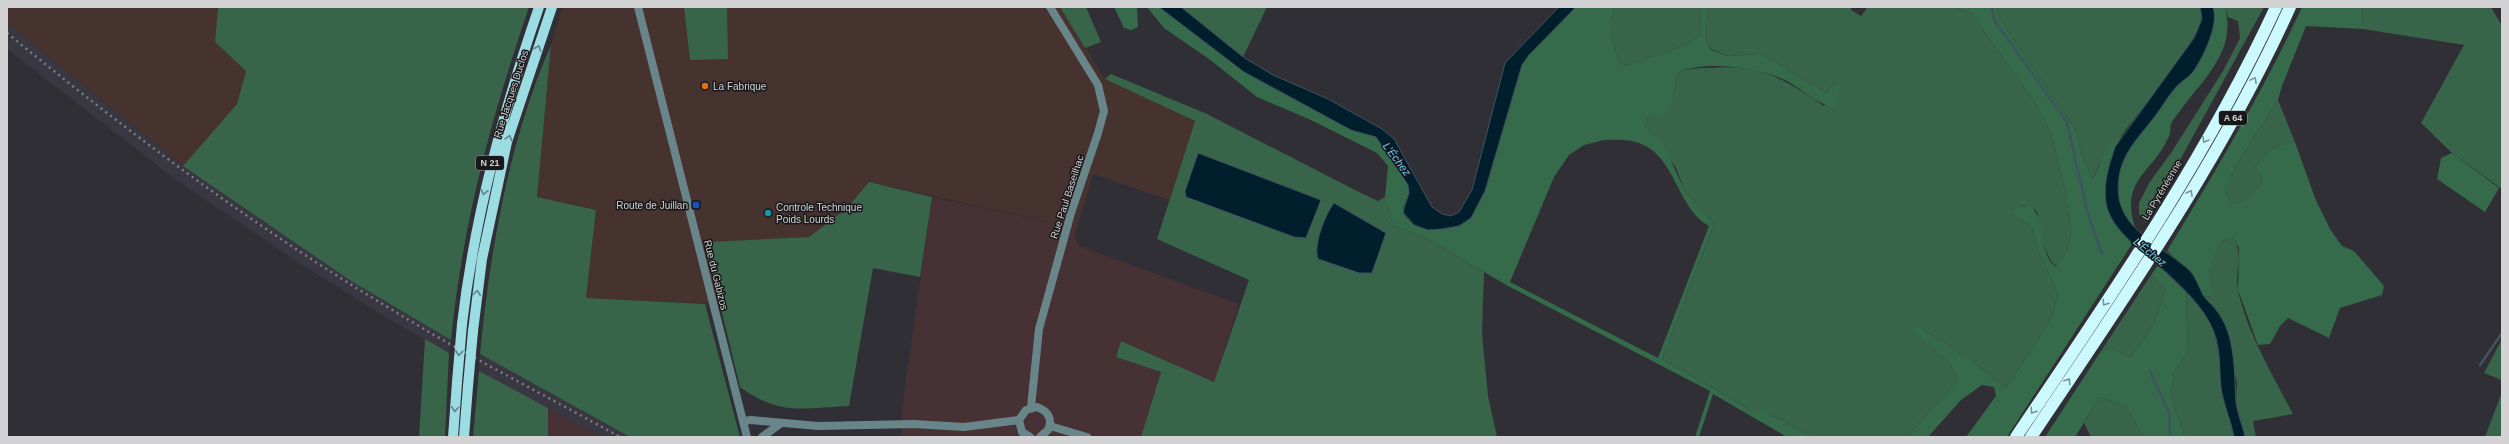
<svg xmlns="http://www.w3.org/2000/svg" width="2509" height="444" viewBox="0 0 2509 444" font-family="Arial,sans-serif">
	<style>
		.commercial { fill: #463234 }
		.industrial { fill: #46322f }
		.built { fill: #393742 }
		.green { fill: #386449 }
		.forest { fill: #356a4b; fill-rule: evenodd }
		.water { fill: #001e2b; stroke: #3f545e }
		.lines { fill: none; stroke-linecap: round; stroke-linejoin: round }
		.stream { stroke: #3f545e; stroke-width: 2.5 }
		.minor { stroke: #688689; stroke-width: 8 }
		.tertiary { stroke: #688689; stroke-width: 8 }
		.primary { stroke: #9cdce3; stroke-width: 10 }
		.motorway { stroke: #ccf9fd; stroke-width: 12 }
		.rail { stroke: #7e7d82; stroke-width: 2.5; stroke-dasharray: 2 4; stroke-linecap: butt }
		.primary-bridge { stroke: #9cdce3; stroke-width: 10 }
		.oneway { stroke: #618489 }
		.oneway2 { stroke: #7b9497 }
		.food-dot { fill: #e8710a; stroke: #18181a; stroke-width: 1.5 }
		.transit-dot { fill: #1a4fb4; stroke: #18181a; stroke-width: 1.5 }
		.culture-dot { fill: #0f9aa8; stroke: #18181a; stroke-width: 1.5 }
		.labels { text-anchor: middle; dominant-baseline: central; stroke-width: 3; stroke-linejoin: round; paint-order: stroke }
		.shield { fill: #18181a; stroke: #9b9b9e; stroke-width: 1 }
		.shield-label { font-size: 9px; font-weight: bold; fill: #d3d3d6 }
		.poi-label { font-size: 10px; fill: #d3d3d6; stroke: #18181a; text-anchor: start }
		.street-label { font-size: 10px; fill: #d3d3d6; stroke: #18181a }
		.water-label { font-size: 11px; font-style: italic; fill: #6ecef6; stroke: #18181a }
	</style>
	<rect width="100%" height="100%" fill="#302f35"/>
	<path class="commercial" d="M932 197 1077 228 1075 238 1079 246 1239 304 1214 382 1122 341 1116 357 1161 372 1141 437H901L902 409Z
		M548 408 602 437H548Z"/>
	<path class="industrial" d="M7 7H218L215 42 246 71 237 104 183 166 7 23Z
		M562 7H1060L1105 79 1195 121 1169 200 1093 174 1077 228 869 182 847 208 809 237 705 242 719 304 586 298 596 210 537 197 551 45Z"/>
	<path class="built" d="M7 23 183 166 351 281 451 340 449 353 387 318 293 259 175 179 7 49Z
		M480 354 630 437H602L479 371Z"/>
	<path class="green" d="M218 7H529C491 119 463 221 451 340L351 281 183 166 237 104 246 71 215 42Z
		M684 7H727L728 59 690 60Z
		M1060 7H1086L1101 42 1085 48Z
		M1181 7H1267L1243 57Z
		M1614 7H1701L1700 35 1689 44 1632 64 1622 65C1611 48 1610 28 1614 7Z
		M1708 7H1851V10L1861 16 1868 7H1953L1971 13 2033 100 2051 133 2066 195 2071 232 2066 253 2057 267C2043 257 2041 228 2037 212L2028 205 2022 206 2012 214 2032 227 2039 253 2058 294 2051 319 2006 388 1976 364 1918 326 1915 335C1929 347 1957 362 1957 382L1907 437H1814L1766 412H1754L1662 359 1714 224 1685 191 1676 168 1645 127 1647 117 1673 99 1677 73C1688 68 1699 68 1710 68 1761 64 1784 79 1824 106L1835 83 1826 93 1761 54 1728 56 1711 49 1706 37Z
		M1997 7H2200C2200 11 2202 15 2201 19 2199 41 2138 113 2122 135 2102 143 2103 163 2092 179L2082 155 2076 130 2015 42 1998 16Z
		M2225 7H2264L2146 222 2139 214V203L2149 183 2171 153 2223 71 2240 38 2238 21 2228 17Z
		M2362 7H2491L2502 26V189L2452 153 2421 123 2464 45 2363 29Z
		M551 45 537 197 596 210 586 298 705 304 740 437H630L480 354C490 250 509 141 551 45Z
		M1111 74 1207 114 1355 190 1378 201 1385 197 1393 225 1428 239 1484 272 1482 334 1488 396 1497 437H1141L1161 372 1116 357 1121 341 1214 382 1249 280 1157 239 1195 121 1105 79Z
		M2278 100 2295 142C2272 146 2268 150 2254 168L2260 170 2262 183 2245 203 2231 204 2225 189 2237 164Z
		M869 182 932 197 920 277 873 268 849 406C803 408 780 416 740 387L705 242 809 237 847 208Z
		M2233 237C2245 257 2234 270 2238 290 2247 333 2273 375 2293 414L2253 421 2256 437H2245L2236 403 2237 382 2220 314 2204 297 2213 296 2208 271 2220 243Z
		M2151 275 2165 289C2158 318 2150 334 2130 357L2111 348 2101 351Z
		M2186 292 2202 310 2214 330 2222 372 2221 386 2234 437H2185L2171 397 2174 372 2188 351Z
		M425 339 449 353 445 437H419Z
		M2502 339V380L2484 373Z
		M479 371 548 408V437H473Z
		M2502 392V437H2485Z
		M2100 397 2126 406 2143 437H2091L2084 423Z"/>
	<path class="forest" d="M1114 7H1137L1138 27 1131 30 1124 28Z
		M1147 7H1159L1244 72 1351 130 1376 137 1408 185 1409 193 1403 208 1404 215 1414 225 1428 230 1442 229 1459 226 1471 218 1485 191 1522 65 1529 55 1576 7H1614C1610 28 1611 48 1622 65L1632 64 1689 44 1700 35 1701 7H1708L1706 37 1711 50 1728 56 1761 54 1826 93 1835 83 1839 84 1840 93 1836 107C1816 105 1803 89 1785 80 1759 68 1704 59 1677 73L1673 99 1666 114 1647 117 1645 127 1663 144 1685 191 1714 224 1662 359 1754 412 1758 409 1766 412 1814 437H1787L1713 394 1699 437H1695L1710 391 1508 286 1428 239 1393 225 1385 197 1388 166 1377 153 1311 120 1257 97 1209 59 1164 28ZM1604 140C1614 140 1626 139 1635 142 1676 152 1675 207 1709 226L1658 358 1510 282 1554 177 1569 155 1584 145Z
		M1953 7H1997L1998 16 2015 42 2076 130 2082 155 2092 179C2105 163 2098 144 2122 135 2113 150 2101 188 2107 206 2112 220 2122 233 2132 244L2007 437H1966L1996 396 1994 387 1982 385 1961 400 1928 437H1907L1957 382C1957 362 1929 347 1915 335L1914 326H1918L1976 364 2006 388 2051 319 2058 294 2039 253 2032 227 2012 214 2015 208 2029 205C2049 221 2037 254 2056 267L2066 253 2071 232 2066 195 2051 133 2033 100 1971 13Z
		M2213 7H2225C2237 52 2203 79 2180 111 2177 115 2173 119 2171 124 2170 127 2171 132 2169 136 2153 174 2118 179 2136 230L2127 220 2119 204V177L2123 161 2134 141 2177 86 2195 69 2213 27Z
		M2302 7H2362L2363 29 2306 26 2282 86 2278 100 2237 164 2225 189 2231 204 2245 202 2262 183 2260 171 2254 168C2268 150 2272 146 2295 142L2315 198 2330 229 2342 246 2354 251 2384 286 2382 295 2340 308 2329 338 2288 318 2280 326 2270 344 2258 345 2238 290 2239 248 2233 237 2220 243 2209 271 2213 296 2204 297 2190 271 2167 251C2215 172 2263 92 2302 7Z
		M2452 153 2499 188 2485 212 2437 179 2441 158Z
		M2158 265 2186 292 2188 351 2174 372 2171 397 2185 437H2143L2126 406 2100 397 2075 437H2045L2101 351 2111 348 2130 357C2150 334 2158 318 2165 289L2151 275Z"/>
	<path class="water" d="M1159 7H1181L1243 57 1273 75 1328 99 1382 129 1394 139 1432 207 1442 214 1451 216 1459 212 1472 190 1505 63 1559 7H1576L1529 55 1522 65 1485 191 1471 218 1459 226 1442 229 1428 230 1414 225 1403 212 1409 193 1408 185 1376 137 1351 130 1244 72Z
		M2200 7H2213C2219 25 2204 55 2195 69 2190 77 2183 80 2177 86 2169 94 2163 106 2156 115 2141 135 2123 151 2119 177 2111 227 2157 242 2188 269 2195 275 2199 287 2203 295 2208 302 2215 307 2219 314 2236 338 2234 374 2236 402 2237 413 2243 426 2245 437H2234C2231 420 2223 404 2221 387 2219 369 2221 347 2213 330 2203 305 2178 283 2158 265 2141 250 2110 229 2106 203 2103 184 2109 165 2115 147L2194 38 2202 19Z
		M1198 153 1321 200 1306 238 1294 237 1186 197 1185 191Z
		M1334 203 1386 233 1372 273H1359L1318 259C1313 245 1325 215 1334 203Z"/>
	<g class="lines">
		<path class="stream" d="M1992 7 1994 20 2067 122 2087 211 2102 254
			M2480 365 2502 333
			M2150 371 2169 413 2170 437"/>
		<path class="minor" d="M1031 407 1039 329 1071 213 1098 133 1104 111 1098 85 1050 7"/>
		<path class="tertiary" d="M638 7 747 437
			M743 421 751 420 818 426 914 424 964 427 1019 420
			M1050 426 1087 437
			M762 437 780 424
			M1030 437 1022 432 1019 420 1026 410 1037 407C1048 411 1053 419 1048 430L1040 437"/>
		<path class="primary" d="M462 324C475 214 503 112 539 7
			M473 331 482 259 507 142 552 7
			M453 437 457 382
			M464 437 468 386"/>
		<path class="motorway" d="M2016 437C2109 299 2206 159 2276 7
			M2031 437C2124 298 2221 160 2290 7"/>
		<path class="rail" d="M7 33C131 135 256 228 394 311 467 356 545 395 620 437"/>
		<path class="primary-bridge" d="M457 382 462 324
			M468 386 473 331"/>
	</g>
	<defs><path id="oneway-chevron" d="M-2-3.5L2.5 0L-2 3.5" fill="none" stroke-width="1.6" stroke-linecap="round" stroke-linejoin="round"/></defs>
	<g class="oneway">
		<use href="#oneway-chevron" transform="translate(538 48) rotate(-71)"/>
		<use href="#oneway-chevron" transform="translate(509 138) rotate(-74)"/>
		<use href="#oneway-chevron" transform="translate(484 192) rotate(103)"/>
		<use href="#oneway-chevron" transform="translate(477 293) rotate(-83)"/>
		<use href="#oneway-chevron" transform="translate(459 353) rotate(95)"/>
		<use href="#oneway-chevron" transform="translate(455 409) rotate(94)"/>
	</g>
	<g class="oneway2">
		<use href="#oneway-chevron" transform="translate(2254 80) rotate(-62)"/>
		<use href="#oneway-chevron" transform="translate(2205 140) rotate(120)"/>
		<use href="#oneway-chevron" transform="translate(2190 193) rotate(-60)"/>
		<use href="#oneway-chevron" transform="translate(2105 303) rotate(124)"/>
		<use href="#oneway-chevron" transform="translate(2068 381) rotate(-56)"/>
		<use href="#oneway-chevron" transform="translate(2033 411) rotate(124)"/>
	</g>
	<circle class="food-dot" cx="705" cy="86" r="4"/>
	<rect class="transit-dot" x="692" y="201" width="8" height="8" rx="2"/>
	<circle class="culture-dot" cx="768" cy="213" r="4"/>
	<g class="labels">
		<g class="shield">
			<rect x="2219" y="111" width="28" height="14" rx="3"/>
			<rect x="476" y="156" width="28" height="14" rx="3"/>
		</g>
		<g class="shield-label">
			<text x="2233" y="118">A 64</text>
			<text x="490" y="163">N 21</text>
		</g>
		<g class="poi-label">
			<text x="713" y="86">La Fabrique</text>
			<text x="688" y="205" text-anchor="end">Route de Juillan</text>
			<text x="776" y="207">Controle Technique<tspan x="776" dy="12">Poids Lourds</tspan></text>
		</g>
		<g class="street-label">
			<text transform="translate(511 94) rotate(-72)">Rue Jacques Duclos</text>
			<text transform="translate(2162 190) rotate(-59)">La Pyrénéenne</text>
			<text transform="translate(1067 197) rotate(-72)">Rue Paul Baseilhac</text>
			<text transform="translate(716 275) rotate(76)">Rue du Gabizos</text>
		</g>
		<g class="water-label">
			<text transform="translate(1397 159) rotate(53)">L'Échez</text>
			<text transform="translate(2150 252) rotate(39)">L'Échez</text>
		</g>
	</g>
	<rect width="2509" height="444" fill="none" stroke="#d3d3d6" stroke-width="16"/>
</svg>
